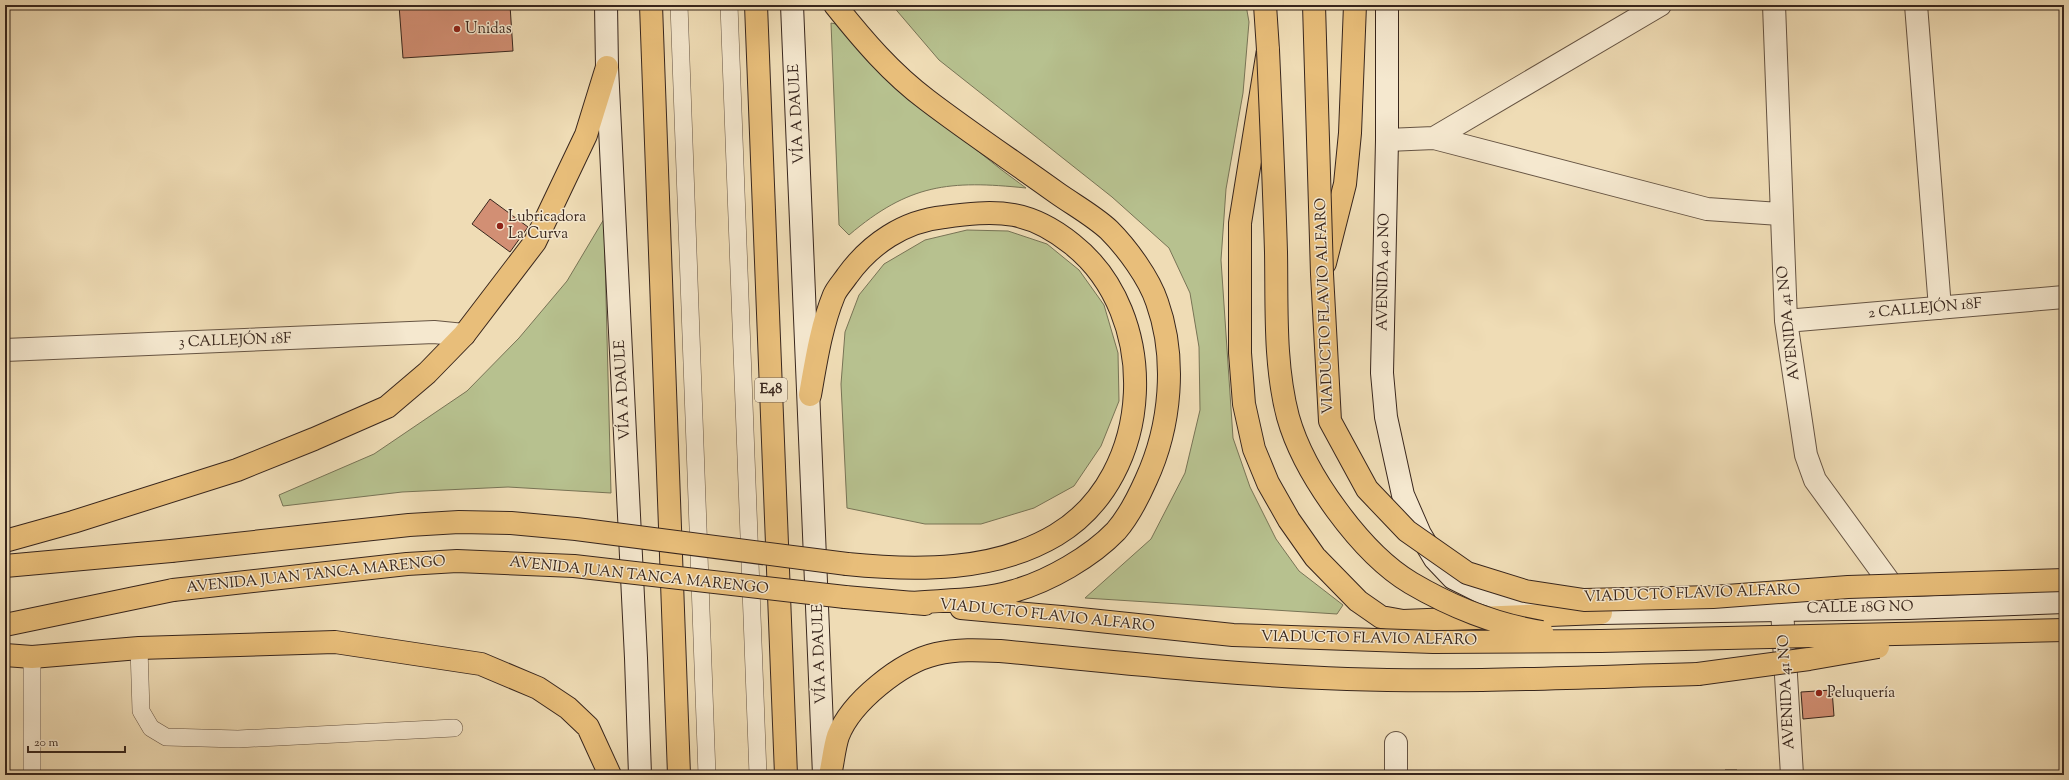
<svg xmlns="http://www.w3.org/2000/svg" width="2069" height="780" viewBox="0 0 2069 780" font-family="'Sorts Mill Goudy',serif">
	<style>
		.green { fill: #b7c18f; stroke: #787456 }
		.building { fill: #d28f74; stroke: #38261d }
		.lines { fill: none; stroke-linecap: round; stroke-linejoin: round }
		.lane-casing { stroke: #665443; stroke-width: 18 }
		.street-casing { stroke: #665443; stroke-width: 24 }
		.secondary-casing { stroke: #38261d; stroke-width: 24 }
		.primary-casing { stroke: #38261d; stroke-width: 24 }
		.lane { stroke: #f5e8cf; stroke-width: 17 }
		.street { stroke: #f5e8cf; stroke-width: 22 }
		.secondary { stroke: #f5e8cf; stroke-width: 22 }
		.primary { stroke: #e8be7a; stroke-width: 22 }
		.primary-bridge-casing { stroke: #38261d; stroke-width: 24; stroke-linecap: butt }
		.primary-bridge { stroke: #e8be7a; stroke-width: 22 }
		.poi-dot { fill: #8f2418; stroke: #f5e8cf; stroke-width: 1.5 }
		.labels { text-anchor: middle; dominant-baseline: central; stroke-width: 3; stroke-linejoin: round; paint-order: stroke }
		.shield { fill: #f5e8cf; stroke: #716052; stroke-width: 1 }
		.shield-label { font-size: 14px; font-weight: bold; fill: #38261d }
		.poi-label { font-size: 15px; fill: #38261d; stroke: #f5e8cf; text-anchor: start }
		.street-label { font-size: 15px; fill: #38261d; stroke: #f5e8cf }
	</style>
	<rect width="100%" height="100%" fill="#efdcb5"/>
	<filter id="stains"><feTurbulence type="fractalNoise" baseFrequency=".005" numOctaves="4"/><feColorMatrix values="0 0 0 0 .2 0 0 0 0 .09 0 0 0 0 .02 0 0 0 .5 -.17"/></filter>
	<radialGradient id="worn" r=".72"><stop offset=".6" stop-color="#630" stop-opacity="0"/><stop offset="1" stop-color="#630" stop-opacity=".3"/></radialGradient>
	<path class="green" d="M892 5H1246L1249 22 1243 93 1226 189 1221 260 1233 438 1250 487 1276 539 1299 571 1343 605 1337 614 1085 598 1151 539 1185 473 1200 410 1199 347 1190 293 1169 248 1112 197 939 60Z
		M831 23 841 25C900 83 959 140 1026 188 949 180 909 184 849 235L839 225Z
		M604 219 611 493 508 487 402 492 283 506 279 495 374 454 467 391 519 338 567 281Z
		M967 230 1008 231 1047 244 1079 270 1104 305 1118 353 1119 401 1101 446 1074 486 1034 508 981 524H925L847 508 841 384 845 332 859 295 884 264 925 240Z"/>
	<path class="building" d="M399 5H465V7L510 5 513 51 403 58Z
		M465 5H499L465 7Z
		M490 199 528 227 510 252 472 224Z
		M1832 690 1834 716 1803 719 1801 692Z
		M1725 770H1737V775H1725Z"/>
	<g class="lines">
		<defs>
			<path id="lane" d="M679 5 707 775
				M729 5 758 775
				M139 648 141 711 151 728 166 737 238 739 454 728
				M32 775V657"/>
			<path id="street" d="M1774 5 1786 321 1806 455 1815 480 1901 598
				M1916 5 1940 308
				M1434 138 1707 209 1780 214
				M1387 140 1434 138 1660 5
				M1786 321 2064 297
				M5 350 434 332 464 335
				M1782 609 1792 775
				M1396 743V775"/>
			<path id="secondary" d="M606 5 607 67 636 658 640 775
				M792 5 824 775
				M1387 5V140L1382 373 1386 417 1403 495 1420 534 1435 559 1453 578 1481 592 1511 602 1601 613 1908 608 2064 602"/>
			<path id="primary" d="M651 5 679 775
				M756 5 786 775
				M835 5C863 40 891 73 927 100 969 132 1014 162 1057 193 1074 205 1094 216 1109 230 1127 248 1149 278 1157 302 1177 358 1171 426 1146 480 1138 498 1129 516 1116 531 1091 557 1049 581 1014 591 982 601 944 600 910 603
				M1265 5 1268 50 1240 223V353L1244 404 1254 449 1268 483 1289 520 1315 557 1358 601 1381 617 1403 621 1601 613
				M1325 263 1345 184 1350 133 1355 5
				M810 395C816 361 821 327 834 295 837 288 843 282 847 276 870 244 904 221 944 217 966 214 991 211 1014 215 1035 219 1056 231 1072 244 1161 314 1156 475 1056 535 994 572 916 571 847 564
				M5 541 73 522 237 470 314 439 387 407 427 373 464 335 535 242 586 135 607 67
				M5 566 171 551
				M845 597 925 604
				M961 608 1061 617
				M5 625 173 590
				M5 655 32 657 139 648 335 642 481 664 538 688 568 708 588 727 610 775
				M830 775C833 763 834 748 838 736 851 702 901 662 936 654 958 649 978 650 1000 651 1116 662 1230 675 1347 679 1464 683 1581 677 1698 674"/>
		</defs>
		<use href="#lane" class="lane-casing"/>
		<use href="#street" class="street-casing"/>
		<use href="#secondary" class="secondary-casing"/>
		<use href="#primary" class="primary-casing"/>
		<use href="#lane" class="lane"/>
		<use href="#street" class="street"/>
		<use href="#secondary" class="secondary"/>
		<use href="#primary" class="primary"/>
		<defs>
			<path id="primary-bridge" d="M1314 5 1322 274 1330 421 1367 489 1407 531 1467 573 1525 591 1584 600 1713 597 1848 587 2064 580
				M1268 50C1271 117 1274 185 1276 252 1277 306 1274 364 1288 417 1304 474 1361 553 1411 583 1450 606 1497 625 1542 632
				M171 551 409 525 459 522 511 523 576 529 847 564
				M173 590 407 564 457 561 574 566 845 597
				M1061 617 1233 635 1433 642 1601 641 2064 630
				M1698 674 1809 659 1878 647"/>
		</defs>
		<use href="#primary-bridge" class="primary-bridge-casing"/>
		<use href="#primary-bridge" class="primary-bridge"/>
	</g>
	<g class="poi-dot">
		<circle cx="457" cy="29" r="4"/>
		<circle cx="500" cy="226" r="4"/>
		<circle cx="1819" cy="693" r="4"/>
	</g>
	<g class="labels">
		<rect class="shield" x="755" y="378" width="32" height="24" rx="3"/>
		<g class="shield-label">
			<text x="771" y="390">E48</text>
		</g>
		<g class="poi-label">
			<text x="465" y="29">Unidas</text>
			<text x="508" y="217">Lubricadora<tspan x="508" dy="17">La Curva</tspan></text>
			<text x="1827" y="693">Peluquería</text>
		</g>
		<g class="street-label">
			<text transform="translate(797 114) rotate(-93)">VÍA A DAULE</text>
			<text transform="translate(1384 272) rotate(-89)">AVENIDA 40 NO</text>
			<text transform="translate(1325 306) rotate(-92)">VIADUCTO FLAVIO ALFARO</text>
			<text transform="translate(1925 309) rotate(-5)">2 CALLEJÓN 18F</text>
			<text transform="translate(1789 323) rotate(-96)">AVENIDA 41 NO</text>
			<text transform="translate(235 341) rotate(-2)">3 CALLEJÓN 18F</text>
			<text transform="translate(623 390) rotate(-93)">VÍA A DAULE</text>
			<text transform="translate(316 575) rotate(-6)">AVENIDA JUAN TANCA MARENGO</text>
			<text transform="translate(639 576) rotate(6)">AVENIDA JUAN TANCA MARENGO</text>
			<text transform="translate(1692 594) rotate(-2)">VIADUCTO FLAVIO ALFARO</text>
			<text transform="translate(1860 608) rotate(-1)">CALLE 18G NO</text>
			<text transform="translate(1047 616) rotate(6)">VIADUCTO FLAVIO ALFARO</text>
			<text transform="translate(1369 639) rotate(1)">VIADUCTO FLAVIO ALFARO</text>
			<text transform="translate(820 654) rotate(-92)">VÍA A DAULE</text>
			<text transform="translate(1787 692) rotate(-93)">AVENIDA 41 NO</text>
		</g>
	</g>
	<rect width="2069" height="780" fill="none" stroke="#efdcb5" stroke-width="20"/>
	<rect x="6" y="6" width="2057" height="768" fill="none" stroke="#38261d" stroke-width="2"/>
	<rect x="10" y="10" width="2049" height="760" fill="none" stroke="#38261d"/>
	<path d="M28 746v6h97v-6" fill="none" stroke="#38261d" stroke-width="2"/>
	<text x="34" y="746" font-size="12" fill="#38261d" stroke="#f5e8cf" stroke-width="3" paint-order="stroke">20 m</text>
	<rect width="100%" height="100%" filter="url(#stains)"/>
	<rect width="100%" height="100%" fill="url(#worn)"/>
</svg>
